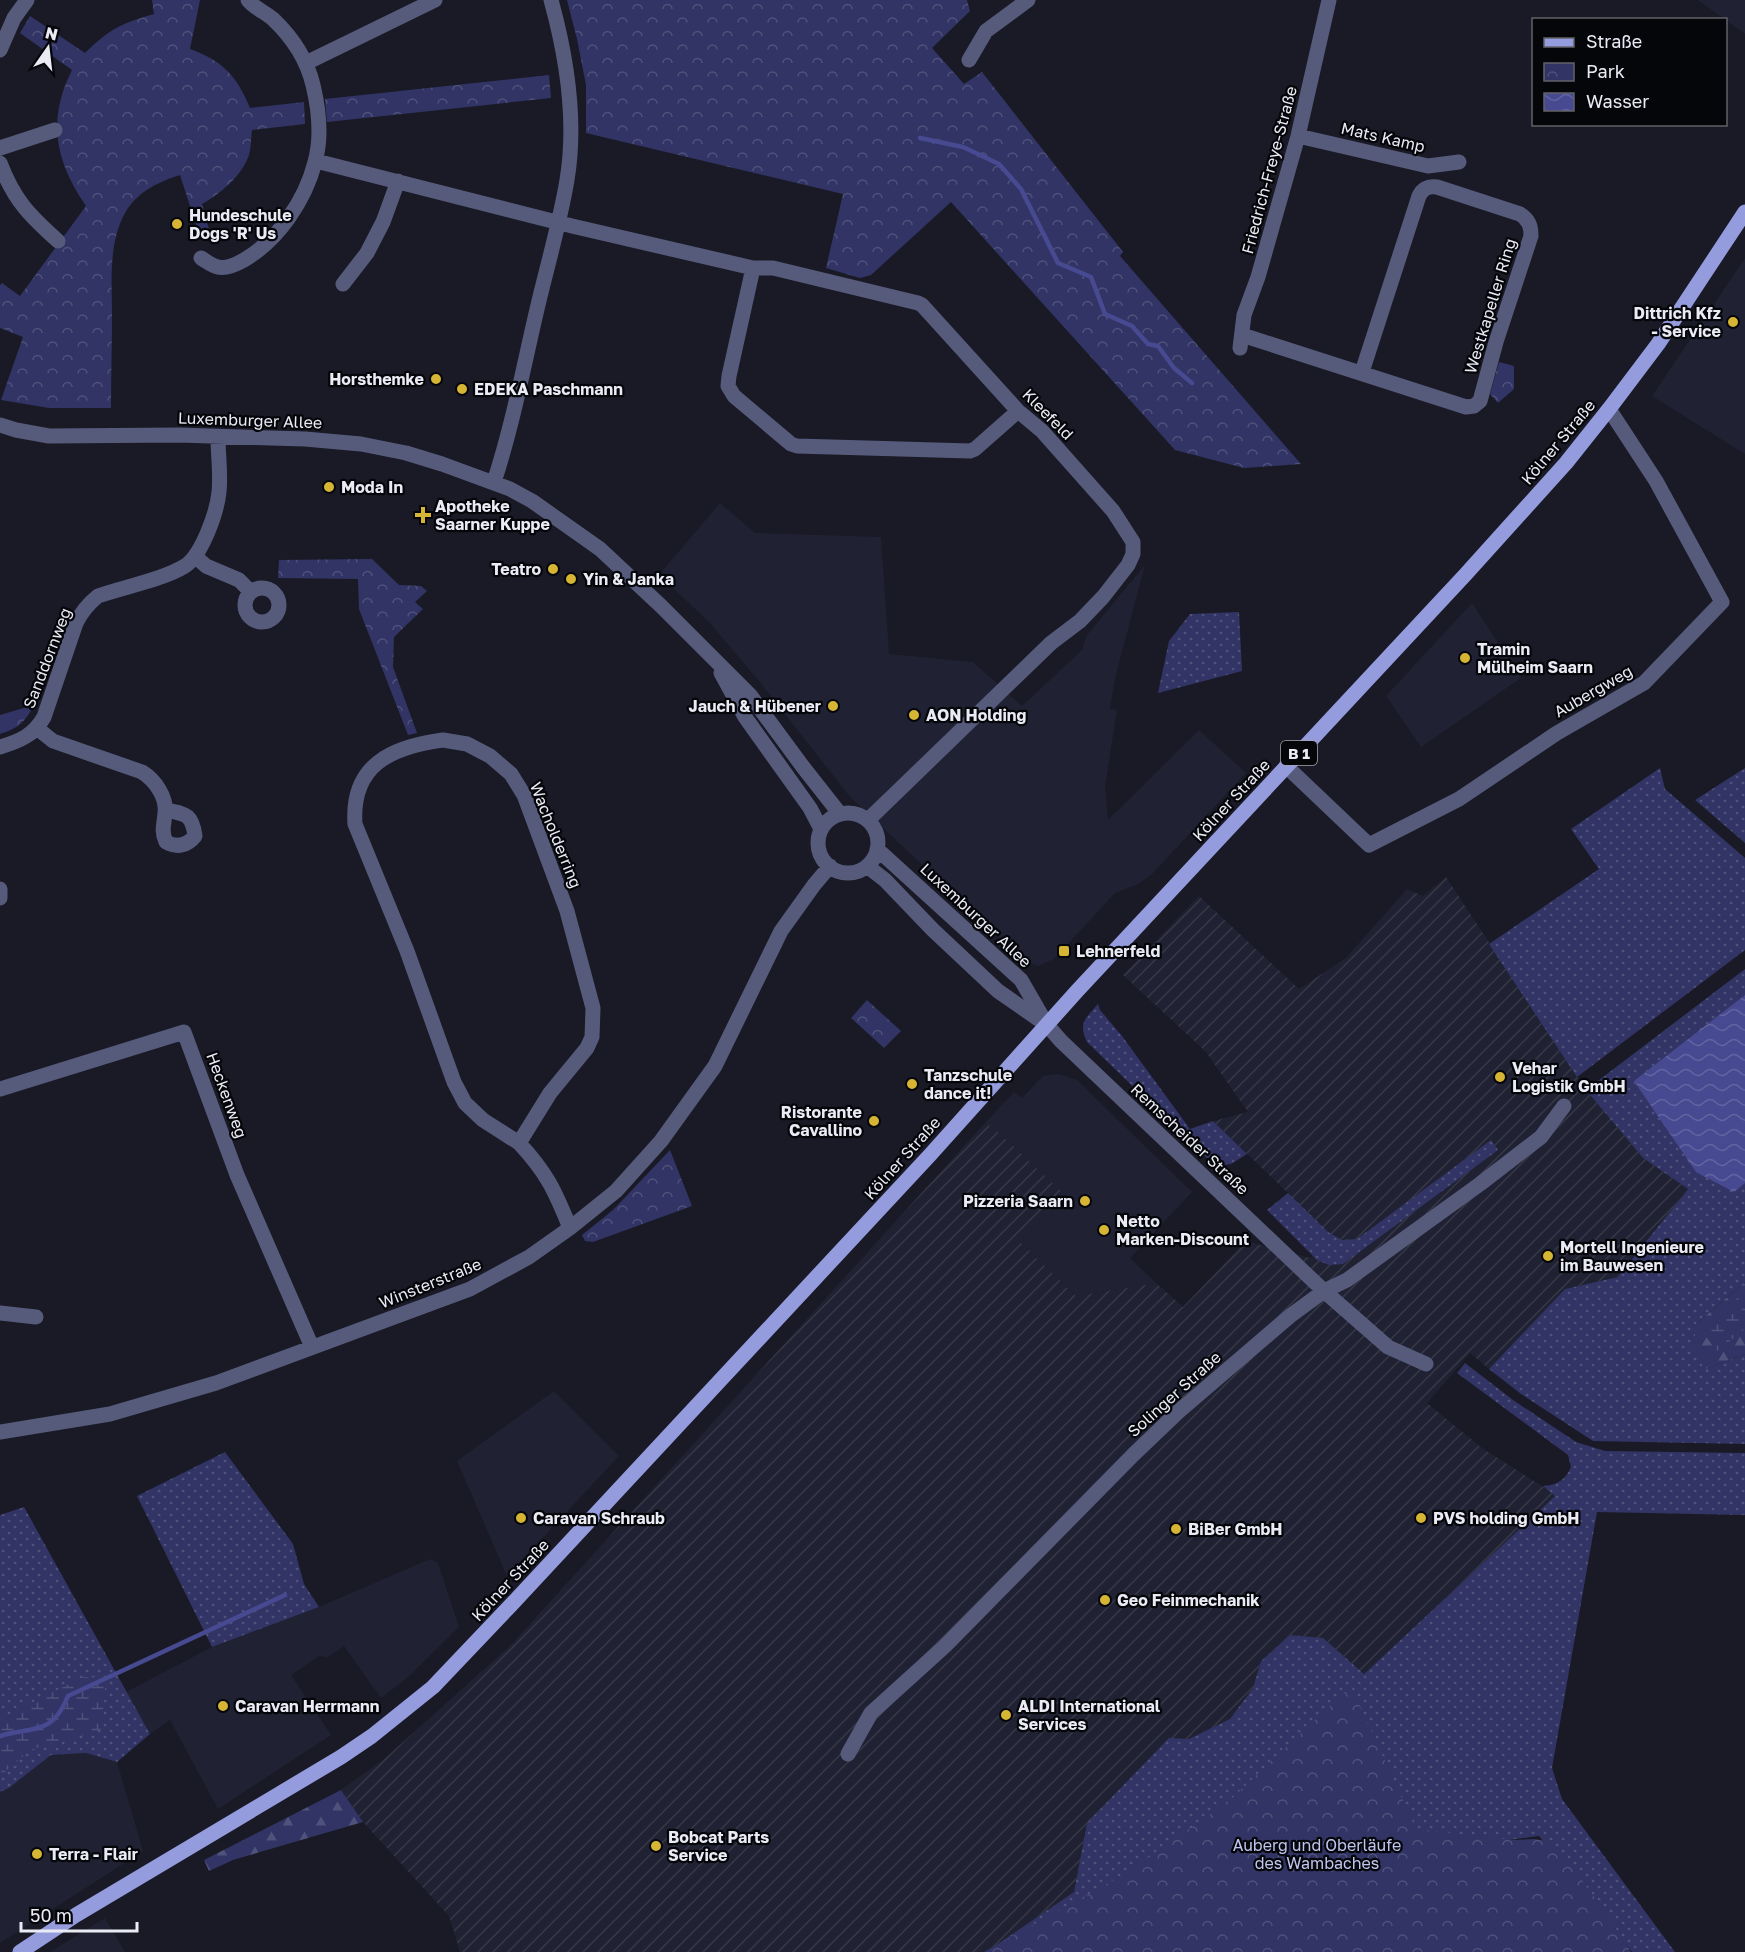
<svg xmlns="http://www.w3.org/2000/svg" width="1745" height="1952" viewBox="0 0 1745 1952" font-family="'Golos Text',sans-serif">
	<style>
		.built { fill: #202233 }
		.industrial { fill: url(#industrial-furrows) }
		.grass { fill: url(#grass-dots) }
		.forest { fill: url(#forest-firs) }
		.wetland { fill: url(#wetland-marsh) }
		.park { fill: url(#park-crowns) }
		.water { fill: url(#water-waves) }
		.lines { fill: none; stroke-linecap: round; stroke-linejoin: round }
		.stream { stroke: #474a91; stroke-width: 4.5 }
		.minor { stroke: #575b7b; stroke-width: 15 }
		.major { stroke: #949cde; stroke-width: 15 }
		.poi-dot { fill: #d6b534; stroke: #05060a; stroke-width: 2 }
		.labels { text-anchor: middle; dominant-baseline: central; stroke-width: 4.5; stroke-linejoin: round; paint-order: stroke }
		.shield { fill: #05060a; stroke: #a5a6ae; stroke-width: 1.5 }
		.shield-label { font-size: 15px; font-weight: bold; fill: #eaebf4 }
		.street-label { font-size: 16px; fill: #eaebf4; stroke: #05060a }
		.poi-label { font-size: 16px; font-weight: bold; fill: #eaebf4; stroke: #05060a; text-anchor: start }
		.park-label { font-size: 16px; fill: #c0c6ef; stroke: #05060a }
	</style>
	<defs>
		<pattern id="industrial-furrows" width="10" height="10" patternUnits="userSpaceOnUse" patternTransform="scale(1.5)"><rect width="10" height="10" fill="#202233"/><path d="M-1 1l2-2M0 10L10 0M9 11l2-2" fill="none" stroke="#363847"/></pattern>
		<pattern id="grass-dots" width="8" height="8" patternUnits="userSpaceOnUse" patternTransform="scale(1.5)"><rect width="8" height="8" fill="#313464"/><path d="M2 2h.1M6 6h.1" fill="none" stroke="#4f527b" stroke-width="1.8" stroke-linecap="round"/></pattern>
		<pattern id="forest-firs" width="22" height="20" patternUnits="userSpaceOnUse" patternTransform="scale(1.5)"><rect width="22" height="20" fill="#313464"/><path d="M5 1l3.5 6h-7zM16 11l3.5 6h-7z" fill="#4f527b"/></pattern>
		<pattern id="wetland-marsh" width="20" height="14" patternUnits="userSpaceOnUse" patternTransform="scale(1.5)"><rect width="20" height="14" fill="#313464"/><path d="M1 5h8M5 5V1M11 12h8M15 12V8" fill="none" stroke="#4f527b"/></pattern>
		<pattern id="park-crowns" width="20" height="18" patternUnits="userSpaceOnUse" patternTransform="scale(1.5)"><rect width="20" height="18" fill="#313464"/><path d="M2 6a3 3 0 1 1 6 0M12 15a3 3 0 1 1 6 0" fill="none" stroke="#4f527b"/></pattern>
		<pattern id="water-waves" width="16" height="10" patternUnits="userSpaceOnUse" patternTransform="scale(1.5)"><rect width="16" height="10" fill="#474a91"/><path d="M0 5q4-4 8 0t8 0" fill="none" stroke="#6264a1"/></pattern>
	</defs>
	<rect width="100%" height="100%" fill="#191a26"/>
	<path class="built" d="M1698 0H1745V34L1726 20Z
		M1745 258V454L1652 396Z
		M720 503 755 533 881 537 889 654 973 662 1022 706 1082 650 1087 635 1145 565 1115 678 1110 709 1117 710 1105 786 1108 820 1199 730 1246 773 1152 874 1138 884 1115 893 1054 959 1038 966 1025 961 851 798 755 676 708 621 659 575Z
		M1472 603 1521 678 1421 747 1386 696Z
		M1059 1074 1077 1080 1192 1192 1130 1258 1156 1283 1076 1296 1019 1241 1064 1195 994 1128 985 1123 1014 1092 1022 1098 1043 1076Z
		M554 1391 619 1456 507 1576 457 1461Z
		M430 1559 438 1563 459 1627 407 1678 381 1698 344 1646 328 1657 319 1656 291 1675 331 1735 218 1809 170 1720 150 1734 126 1692 212 1647 319 1607Z
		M86 1753 117 1762 143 1851 0 1943V1792L9 1788 51 1755Z
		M105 1918 125 1952H50Z"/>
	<path class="industrial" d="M1446 877 1586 1090 1643 1158 1688 1189 1618 1277 1565 1289 1489 1369 1470 1353 1427 1403 1482 1448 1556 1495 1364 1674 1323 1639 1290 1635 1261 1661 1253 1688 1230 1719 1189 1739 1087 1823 1074 1892 986 1952H460L449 1916 363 1822 341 1790 383 1760 510 1646 985 1123 994 1128 1065 1195 1019 1241 1076 1296 1156 1283 1183 1307 1246 1241 1310 1258 1335 1240 1288 1193 1213 1121 1248 1112 1206 1052 1123 975 1199 896 1299 989 1346 958 1407 889 1423 896Z"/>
	<path class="grass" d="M1239 612 1242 671 1158 693 1169 641 1190 614Z
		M1660 768 1665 789 1745 858V950L1577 1077 1489 944 1599 869 1571 829Z
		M1745 768V843L1695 800Z
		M1745 969V1282L1696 1324 1706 1369 1745 1354V1444L1593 1441 1521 1394 1489 1369 1565 1289 1618 1277 1688 1189 1643 1158 1586 1090Z
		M1098 1004 1100 1010 1122 1036 1190 1129 1213 1121 1247 1154 1231 1164 1215 1166 1087 1042C1078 1023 1085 1019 1098 1004Z
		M1491 1140 1498 1150 1343 1264 1329 1265 1317 1260 1267 1210 1288 1193 1328 1232 1342 1240 1357 1239Z
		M1465 1363 1513 1400 1576 1442 1605 1451 1745 1453V1515L1597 1512 1552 1768 1562 1799 1675 1952H1632L1539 1836 1419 1851 1131 1873 986 1952 1074 1892 1087 1823 1169 1738 1189 1739 1230 1719 1253 1688 1261 1661 1290 1635 1323 1638 1364 1674 1555 1496 1543 1486C1558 1485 1565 1480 1571 1467L1568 1455 1457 1373Z
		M225 1452 293 1544 304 1584 319 1607 212 1647 137 1496Z
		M24 1507 150 1734 117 1762 86 1753 51 1755 9 1788 0 1792V1515Z"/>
	<path class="forest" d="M1745 1282V1354L1706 1369 1693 1354 1696 1324Z
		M341 1790 363 1822 233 1860 209 1871 204 1860Z"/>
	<path class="wetland" d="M1745 1290V1329L1717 1351 1704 1334Z
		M83 1677 106 1678 102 1729 30 1750 0 1776V1719Z"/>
	<path class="park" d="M152 0H200L190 49C223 61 237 76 250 108L304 102 305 124 252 130C251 138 251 148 249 155 241 177 221 193 202 204L210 233 200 237 180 175C158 182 137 192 125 213 108 244 112 282 112 316 112 347 111 377 111 408H49L1 400 23 337 0 328V285L2 283 20 296 86 206C55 161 47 120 72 70L20 33 30 16 85 53C111 28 120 24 154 14Z
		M567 0H967L970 11 932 48 964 84 982 72 1123 252 1120 256 1301 464 1244 468 1175 450 951 202 871 275 860 278 826 268 843 194 586 133V85L577 39Z
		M549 75 551 98 327 122 325 99Z
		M1499 362 1514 366V389L1498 403 1490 394Z
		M372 559 399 585 421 586 427 591 415 602 423 609 394 637 393 667 417 733 408 735 359 609 358 579 278 578 279 560Z
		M34 705C25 722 19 728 0 734V715Z
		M867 1000 901 1031 884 1048 851 1018Z
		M670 1150 692 1206 593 1242 585 1241 582 1235 613 1210Z
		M1351 1686 1416 1829 1515 1840 1534 1839 1547 1841 1559 1849 1608 1916 1631 1952H984L1128 1872 1229 1801Z"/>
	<path class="water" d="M1745 995V1183L1734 1192 1696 1172 1634 1081Z"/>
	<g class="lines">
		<path class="stream" d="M920 138 963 147 999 164 1021 189 1058 263 1091 277 1105 314 1132 326 1148 344 1158 346 1174 368 1192 383
			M0 1736C34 1726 52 1736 68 1696L285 1595"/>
		<path class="minor" d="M0 50 14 18 27 0
			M969 60 986 31 1028 0
			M306 63 435 0
			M1298 136 1428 166 1459 162
			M0 148 55 130
			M316 161 572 226 753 268H773L918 303 922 305 1018 411 1042 431 1113 511 1133 542V554L1128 565 1103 597 1080 621 1051 643 868 820
			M0 163C14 200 29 215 58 241
			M201 258C206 261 212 266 218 267 226 269 237 264 244 260 278 240 305 201 315 162 322 137 319 110 313 85 307 60 292 37 273 19 265 12 254 8 248 0
			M753 268 729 376 728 386 734 396 791 444 797 446 970 451 975 449 1018 411
			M343 284 367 253 383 222 398 181
			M1242 335 1466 407 1474 406 1480 401 1496 342 1531 236C1531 226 1529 220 1520 214L1437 187C1428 186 1423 188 1419 196L1362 372
			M1240 348 1244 315 1258 277 1298 136 1329 0
			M0 425 16 430 49 436 179 435 305 439 361 444 406 453 442 464 510 489 532 501 600 549 661 606 750 695 803 767 840 814
			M494 482C513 424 524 364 538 305 548 263 560 222 567 180 577 120 567 58 551 0
			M195 556 206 566 239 580 251 592
			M245 605a17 17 0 1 1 34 0a17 17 0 1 1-34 0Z
			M721 673 745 717 810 808 821 829
			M38 729 53 741 142 772C155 780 167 797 165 813 164 825 161 831 166 842 177 848 187 846 195 836 192 814 186 814 166 810
			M443 740 467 744 490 756 511 774 524 795 567 911 593 1008 592 1037 587 1048 550 1093 519 1143 483 1120 465 1103 454 1082 407 951 355 824C351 765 391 747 443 740Z
			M0 747C20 741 34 735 44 717L76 623C82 611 88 604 98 596 123 587 162 580 185 566 202 555 217 512 219 492 221 474 218 455 218 437
			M1286 766 1369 845 1459 799 1557 733 1644 683 1722 602 1656 481 1609 409
			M818 843a30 30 0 1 1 60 0a30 30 0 1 1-60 0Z
			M877 849 1021 980 1047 1025 1061 1041 1324 1291 1388 1347 1426 1364
			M867 866 885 880 933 930 998 991 1044 1023
			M0 889V898
			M0 1089 184 1032 237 1175 312 1347
			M519 1143C547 1173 555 1191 570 1228
			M0 1313 36 1317
			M0 1432 110 1414 216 1383 470 1289 529 1257 570 1228 616 1191 661 1141 715 1066 781 931 814 885 830 866
			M848 1754 871 1713 945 1646 1134 1454 1178 1412 1290 1316 1324 1291 1347 1280 1480 1184 1541 1137 1564 1106"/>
		<path class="major" d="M20 1952 76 1915 341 1757 372 1736 433 1687 511 1605 930 1155 1077 991 1465 575 1566 463 1609 409 1658 344 1745 212"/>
	</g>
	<g class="poi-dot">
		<circle cx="177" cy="224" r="6"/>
		<circle cx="1733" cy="322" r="6"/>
		<circle cx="436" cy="379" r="6"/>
		<circle cx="462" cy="389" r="6"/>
		<circle cx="329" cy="487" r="6"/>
		<path d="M420 506h6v6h6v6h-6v6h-6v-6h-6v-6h6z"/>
		<circle cx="553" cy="569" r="6"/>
		<circle cx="571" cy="579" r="6"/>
		<circle cx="1465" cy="658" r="6"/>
		<circle cx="833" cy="706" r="6"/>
		<circle cx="914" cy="715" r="6"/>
		<rect x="1058" y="945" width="12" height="12" rx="3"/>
		<circle cx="1500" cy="1077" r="6"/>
		<circle cx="912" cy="1084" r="6"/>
		<circle cx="874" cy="1121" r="6"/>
		<circle cx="1085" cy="1201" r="6"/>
		<circle cx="1104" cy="1230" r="6"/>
		<circle cx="1548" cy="1256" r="6"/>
		<circle cx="521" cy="1518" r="6"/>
		<circle cx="1421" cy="1518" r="6"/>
		<circle cx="1176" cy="1529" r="6"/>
		<circle cx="1105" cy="1600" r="6"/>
		<circle cx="223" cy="1706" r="6"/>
		<circle cx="1006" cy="1715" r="6"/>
		<circle cx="656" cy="1846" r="6"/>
		<circle cx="37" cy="1854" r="6"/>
	</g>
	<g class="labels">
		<rect class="shield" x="1281" y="741" width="36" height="24" rx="4.5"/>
		<g class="shield-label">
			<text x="1299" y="753">B 1</text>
		</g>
		<g class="street-label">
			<text transform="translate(1383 137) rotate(13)">Mats Kamp</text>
			<text transform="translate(1269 170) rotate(-75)">Friedrich-Freye-Straße</text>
			<text transform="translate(1490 306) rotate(-73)">Westkapeller Ring</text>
			<text transform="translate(1048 414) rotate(45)">Kleefeld</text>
			<text transform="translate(250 420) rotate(2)">Luxemburger Allee</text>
			<text transform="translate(1558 442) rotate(-50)">Kölner Straße</text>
			<text transform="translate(47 658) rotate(-69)">Sanddornweg</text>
			<text transform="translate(1593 691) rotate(-30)">Aubergweg</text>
			<text transform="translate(1231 800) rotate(-47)">Kölner Straße</text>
			<text transform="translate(556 835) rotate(68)">Wacholderring</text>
			<text transform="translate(976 915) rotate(43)">Luxemburger Allee</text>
			<text transform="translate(227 1095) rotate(70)">Heckenweg</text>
			<text transform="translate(1190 1139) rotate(43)">Remscheider Straße</text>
			<text transform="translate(902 1158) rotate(-48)">Kölner Straße</text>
			<text transform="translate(430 1283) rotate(-22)">Winsterstraße</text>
			<text transform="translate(1174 1394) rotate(-42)">Solinger Straße</text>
			<text transform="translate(510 1580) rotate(-47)">Kölner Straße</text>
		</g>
		<g class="poi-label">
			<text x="189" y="215">Hundeschule<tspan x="189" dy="18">Dogs 'R' Us</tspan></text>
			<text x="1721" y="313" text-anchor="end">Dittrich Kfz<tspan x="1721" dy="18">- Service</tspan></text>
			<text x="424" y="379" text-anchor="end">Horsthemke</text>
			<text x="474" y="389">EDEKA Paschmann</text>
			<text x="341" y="487">Moda In</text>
			<text x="435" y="506">Apotheke<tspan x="435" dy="18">Saarner Kuppe</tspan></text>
			<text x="541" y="569" text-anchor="end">Teatro</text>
			<text x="583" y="579">Yin &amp; Janka</text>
			<text x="1477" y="649">Tramin<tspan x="1477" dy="18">Mülheim Saarn</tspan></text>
			<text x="821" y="706" text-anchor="end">Jauch &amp; Hübener</text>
			<text x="926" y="715">AON Holding</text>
			<text x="1076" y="951">Lehnerfeld</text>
			<text x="1512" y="1068">Vehar<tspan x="1512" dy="18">Logistik GmbH</tspan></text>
			<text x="924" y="1075">Tanzschule<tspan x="924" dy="18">dance it!</tspan></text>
			<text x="862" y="1112" text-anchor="end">Ristorante<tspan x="862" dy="18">Cavallino</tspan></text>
			<text x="1073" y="1201" text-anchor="end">Pizzeria Saarn</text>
			<text x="1116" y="1221">Netto<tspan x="1116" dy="18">Marken-Discount</tspan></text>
			<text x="1560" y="1247">Mortell Ingenieure<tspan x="1560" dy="18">im Bauwesen</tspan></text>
			<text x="533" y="1518">Caravan Schraub</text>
			<text x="1433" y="1518">PVS holding GmbH</text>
			<text x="1188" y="1529">BiBer GmbH</text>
			<text x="1117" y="1600">Geo Feinmechanik</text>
			<text x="235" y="1706">Caravan Herrmann</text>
			<text x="1018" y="1706">ALDI International<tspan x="1018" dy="18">Services</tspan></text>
			<text x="668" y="1837">Bobcat Parts<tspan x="668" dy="18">Service</tspan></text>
			<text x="49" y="1854">Terra - Flair</text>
		</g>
		<g class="park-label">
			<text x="1317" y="1845">Auberg und Oberläufe<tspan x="1317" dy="18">des Wambaches</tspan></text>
		</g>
	</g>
	<rect x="1532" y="18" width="195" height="108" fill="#05060a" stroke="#616268" stroke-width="1.5"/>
	<rect x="1544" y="38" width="30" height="9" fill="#949cde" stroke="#616268" stroke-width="1.5"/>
	<text x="1586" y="48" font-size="18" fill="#eaebf4">Straße</text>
	<rect x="1544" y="63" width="30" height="18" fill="url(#park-crowns)" stroke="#616268" stroke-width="1.5"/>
	<text x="1586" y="78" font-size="18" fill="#eaebf4">Park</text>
	<rect x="1544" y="93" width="30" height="18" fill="url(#water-waves)" stroke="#616268" stroke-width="1.5"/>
	<text x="1586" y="108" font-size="18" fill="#eaebf4">Wasser</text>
	<g transform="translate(48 48) rotate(14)" stroke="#05060a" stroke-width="4.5" paint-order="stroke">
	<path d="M0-4.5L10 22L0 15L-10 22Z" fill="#eaebf4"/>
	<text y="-9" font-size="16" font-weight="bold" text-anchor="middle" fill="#eaebf4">N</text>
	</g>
	<path d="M21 1922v9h116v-9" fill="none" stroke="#eaebf4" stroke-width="3"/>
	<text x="30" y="1922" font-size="18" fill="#eaebf4" stroke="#05060a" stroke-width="4.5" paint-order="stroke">50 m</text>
</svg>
